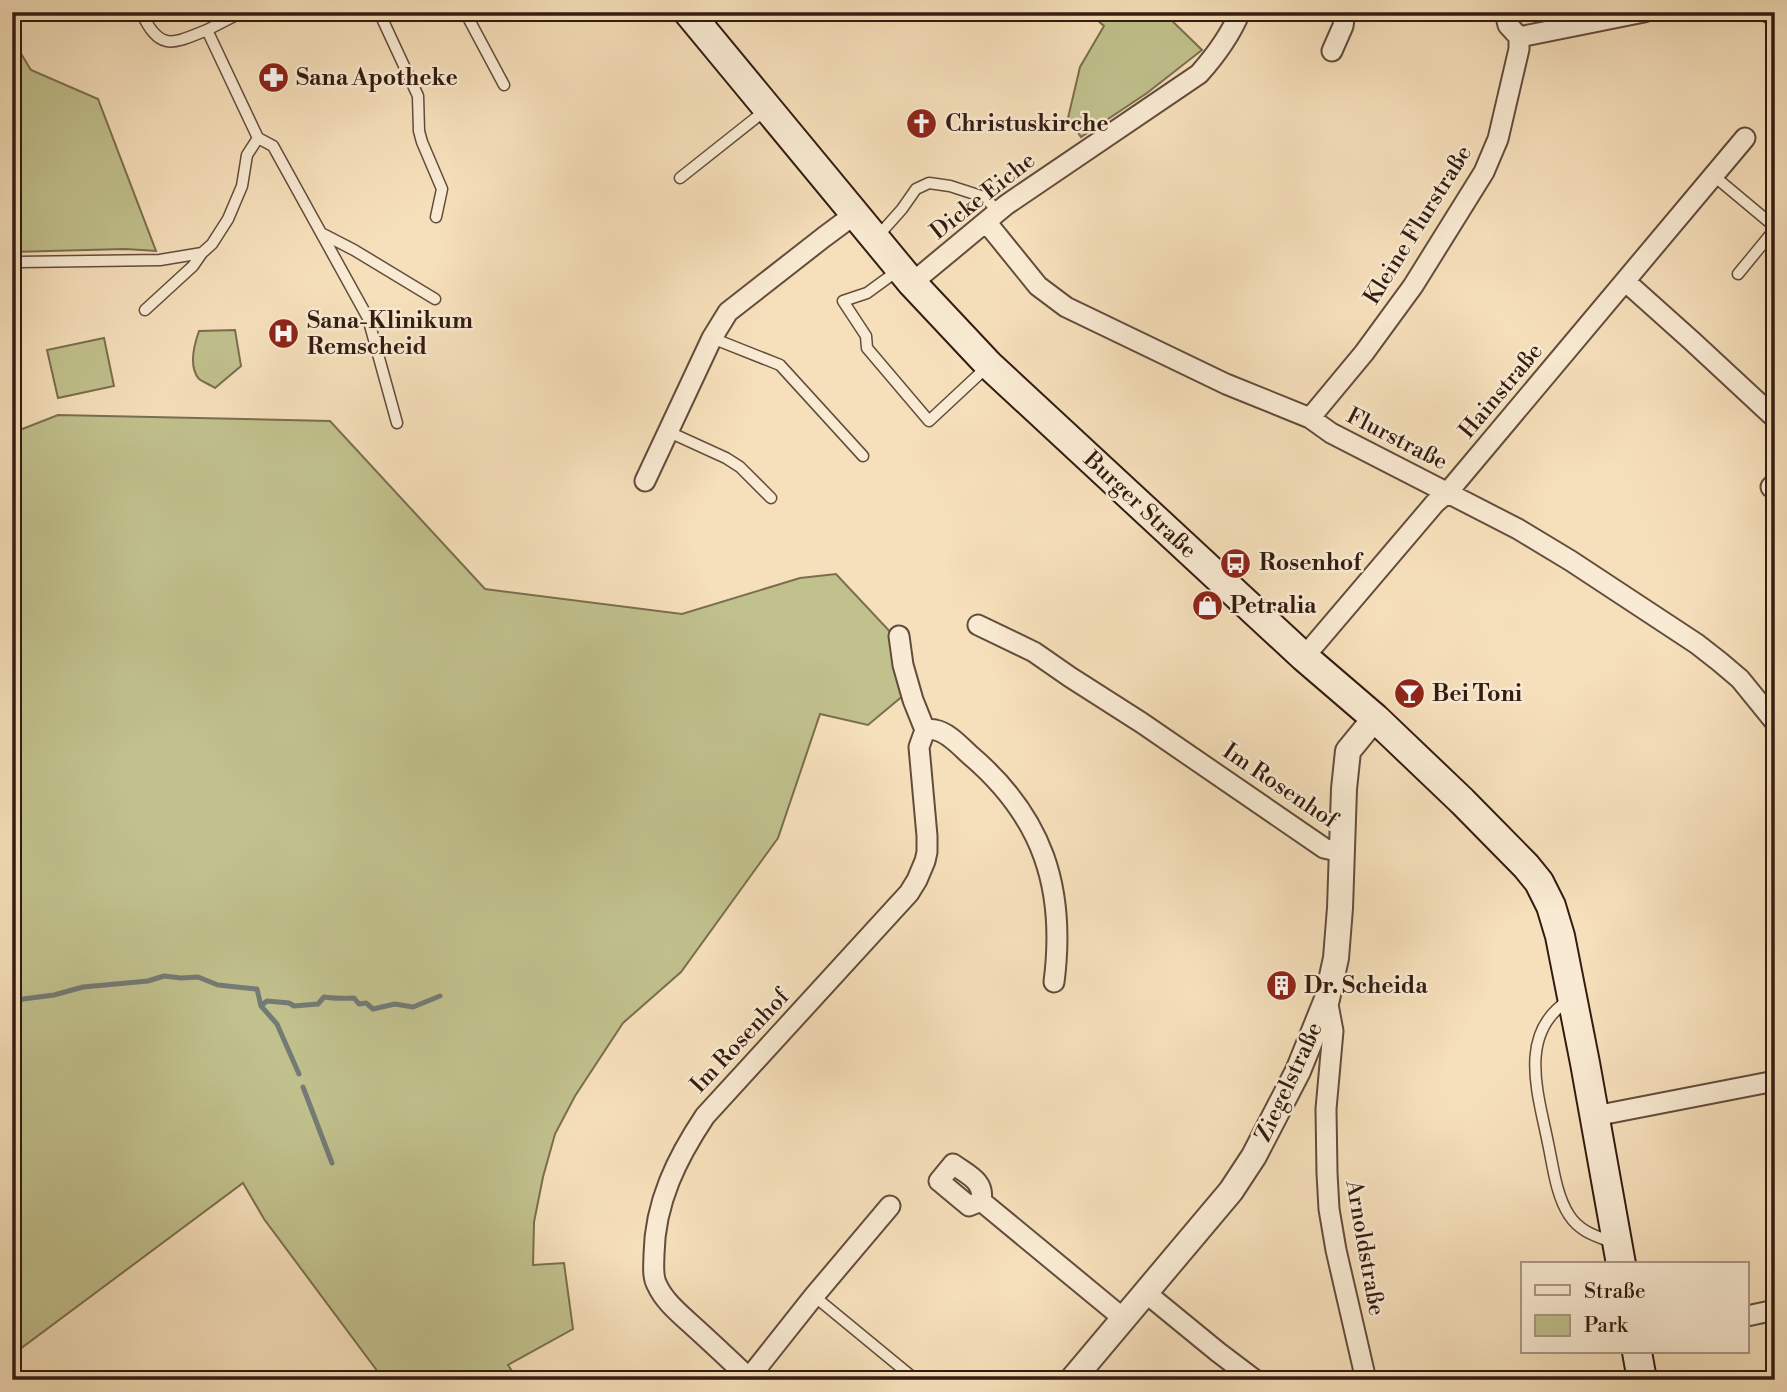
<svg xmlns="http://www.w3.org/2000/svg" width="1787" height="1392" viewBox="0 0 1787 1392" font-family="'Libre Bodoni',serif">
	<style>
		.green { fill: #c1c18d; stroke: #7a6e4f; stroke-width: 2 }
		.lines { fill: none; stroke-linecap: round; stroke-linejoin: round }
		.stream { stroke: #747b76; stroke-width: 5 }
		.service-casing { stroke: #644c3c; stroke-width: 13 }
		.minor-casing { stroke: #644c3c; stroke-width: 23 }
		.tertiary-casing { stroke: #644c3c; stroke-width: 28 }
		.secondary-casing { stroke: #331b11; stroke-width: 32 }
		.service { stroke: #f9ebd3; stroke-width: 10 }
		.minor { stroke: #f9ebd3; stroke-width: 19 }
		.tertiary { stroke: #f9ebd3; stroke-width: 24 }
		.secondary { stroke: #f9ebd3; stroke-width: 28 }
		.labels { text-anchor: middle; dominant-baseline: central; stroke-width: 5; stroke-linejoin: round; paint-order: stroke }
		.poi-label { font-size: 23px; font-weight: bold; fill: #331b11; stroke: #f9ebd3; text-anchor: start }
		.street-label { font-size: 23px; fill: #331b11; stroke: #f9ebd3 }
	</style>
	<rect width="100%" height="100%" fill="#f6e0bb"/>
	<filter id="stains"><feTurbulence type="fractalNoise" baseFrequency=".00286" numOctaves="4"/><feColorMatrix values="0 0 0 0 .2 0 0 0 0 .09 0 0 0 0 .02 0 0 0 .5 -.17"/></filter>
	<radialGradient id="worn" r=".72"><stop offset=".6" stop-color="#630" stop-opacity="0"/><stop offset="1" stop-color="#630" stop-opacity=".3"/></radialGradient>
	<path class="green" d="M1088 12H1163L1202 50 1147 93 1081 137 1068 118 1080 67 1104 26Z
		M12 39 31 70 98 99 156 251 125 249 12 252Z
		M235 330 241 366 215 388C211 385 203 382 199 379 188 366 194 345 199 331Z
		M104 338 114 386 58 398 47 350Z
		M58 415 330 421 485 589 682 614 800 578 836 574 895 637 905 694 868 725 820 714 778 838 681 972 623 1023 575 1096 555 1134 543 1177 534 1222 533 1265 564 1263 573 1329 508 1365 518 1380H384L264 1219 243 1183 12 1355V433Z"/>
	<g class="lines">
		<path class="stream" d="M12 1002 23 999 54 995 83 987 148 981 164 976 181 978 198 977 218 985 257 989 261 1006 277 1024 299 1074
			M262 1005 267 1001 289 1003 294 1006 318 1004 324 997C335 999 344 998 354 998L359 1004 366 1003 373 1009 395 1004 413 1007 440 996
			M303 1087 332 1163"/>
		<defs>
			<path id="service" d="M141 12C160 52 172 44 207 30
				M379 12 418 96 419 131 422 142 442 189 436 217
				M465 12 504 85
				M1758 12 1775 22
				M258 138 273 146 368 318 397 423
				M1714 176 1775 227
				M680 178 767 109
				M321 233 354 250 435 299
				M878 236 902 209 916 189 929 183 950 186 984 197 999 212
				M12 265 20 262 160 260 202 253
				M900 269 867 293 843 301 866 336 867 348 929 421 988 366
				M1738 274 1775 229
				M145 310 193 266 202 253 212 244 228 219 242 186 247 155 258 138 207 30 242 12
				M712 338 780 365 863 456
				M669 432 726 458 740 467 771 498
				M1569 1000C1517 1033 1538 1093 1548 1143 1553 1166 1556 1195 1569 1215 1580 1232 1596 1236 1614 1243
				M814 1296 916 1380"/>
			<path id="minor" d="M1505 12 1508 25 1519 37
				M1519 37 1644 12
				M1332 51 1343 26 1345 12
				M987 223 1038 286 1066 307 1226 384 1310 418 1331 433 1518 529 1571 561 1697 644 1720 662 1740 679 1775 722
				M1625 281 1692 341 1775 418
				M912 283 1006 205 1199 74C1216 55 1230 36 1240 12
				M1310 418 1364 353 1413 286 1484 172 1498 139 1519 49V37
				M645 481 712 338 728 312 824 237 855 214
				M1775 483 1771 487 1775 490
				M978 625 1034 652 1070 677 1142 723 1324 848 1342 852
				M1304 657 1435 503 1448 492 1745 138
				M925 730C928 730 932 729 935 730 948 732 961 747 970 755 1043 817 1066 888 1054 982
				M1327 999 1333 1031 1326 1109 1327 1173 1329 1209 1336 1250 1366 1380
				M1595 1116 1775 1081
				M981 1201 969 1206 939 1181 953 1164C968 1175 985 1181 981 1201L1124 1319
				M1146 1293 1218 1352 1255 1380
				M1747 1316 1775 1310
				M749 1378 814 1296 890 1206
				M751 1380C731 1361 712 1343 692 1325 680 1314 664 1301 657 1285 652 1276 654 1264 654 1254 655 1202 677 1158 705 1116L909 893 917 880 925 861 927 852V836L919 747 925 730 913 700 903 665 899 636"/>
			<path id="tertiary" d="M1072 1380 1231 1191 1254 1156 1298 1071 1327 999 1336 958 1340 908 1344 789 1348 751 1375 718"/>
			<path id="secondary" d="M688 12 912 283 989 365 1304 657 1375 718 1462 801 1526 866 1539 882 1551 906 1560 936 1585 1063 1621 1264
				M1637 1352 1642 1380"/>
		</defs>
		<use href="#service" class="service-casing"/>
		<use href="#minor" class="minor-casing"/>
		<use href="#tertiary" class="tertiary-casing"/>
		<use href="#secondary" class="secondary-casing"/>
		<use href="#service" class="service"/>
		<use href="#minor" class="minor"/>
		<use href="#tertiary" class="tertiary"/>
		<use href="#secondary" class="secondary"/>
	</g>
	<defs>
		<symbol id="pharmacy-disc" viewBox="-11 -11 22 22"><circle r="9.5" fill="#8f2418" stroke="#f9ebd3"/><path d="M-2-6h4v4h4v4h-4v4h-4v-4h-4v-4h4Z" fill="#fff"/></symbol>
		<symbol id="church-disc" viewBox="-11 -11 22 22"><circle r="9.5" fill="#8f2418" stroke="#f9ebd3"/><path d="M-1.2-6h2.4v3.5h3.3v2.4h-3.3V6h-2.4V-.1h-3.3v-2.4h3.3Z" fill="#fff"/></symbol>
		<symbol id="hospital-disc" viewBox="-11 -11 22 22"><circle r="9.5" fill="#8f2418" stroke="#f9ebd3"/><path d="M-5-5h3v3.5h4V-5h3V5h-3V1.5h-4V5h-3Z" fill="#fff"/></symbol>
		<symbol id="bus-disc" viewBox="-11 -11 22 22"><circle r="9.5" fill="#8f2418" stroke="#f9ebd3"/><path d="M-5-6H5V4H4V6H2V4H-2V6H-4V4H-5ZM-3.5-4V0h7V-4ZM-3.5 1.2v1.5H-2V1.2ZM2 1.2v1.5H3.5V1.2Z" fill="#fff"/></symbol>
		<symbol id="shop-disc" viewBox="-11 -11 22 22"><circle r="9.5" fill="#8f2418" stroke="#f9ebd3"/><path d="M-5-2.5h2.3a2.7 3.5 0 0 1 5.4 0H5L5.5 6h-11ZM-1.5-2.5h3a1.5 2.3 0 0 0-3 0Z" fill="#fff"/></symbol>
		<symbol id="bar-disc" viewBox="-11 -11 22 22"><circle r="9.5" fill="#8f2418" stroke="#f9ebd3"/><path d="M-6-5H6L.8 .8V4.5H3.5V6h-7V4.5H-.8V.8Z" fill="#fff"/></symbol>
		<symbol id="building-disc" viewBox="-11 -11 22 22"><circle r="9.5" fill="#8f2418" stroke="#f9ebd3"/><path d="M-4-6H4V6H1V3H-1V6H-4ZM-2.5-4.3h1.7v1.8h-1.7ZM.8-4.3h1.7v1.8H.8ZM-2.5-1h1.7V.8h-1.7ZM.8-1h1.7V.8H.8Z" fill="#fff"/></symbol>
	</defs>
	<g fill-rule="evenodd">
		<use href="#pharmacy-disc" x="256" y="60" width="35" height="35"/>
		<use href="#church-disc" x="904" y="106" width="35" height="35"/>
		<use href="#hospital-disc" x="266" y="316" width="35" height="35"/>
		<use href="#bus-disc" x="1218" y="546" width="35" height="35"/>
		<use href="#shop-disc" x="1190" y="588" width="35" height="35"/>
		<use href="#bar-disc" x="1392" y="676" width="35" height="35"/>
		<use href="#building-disc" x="1264" y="968" width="35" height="35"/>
	</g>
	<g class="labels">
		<g class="poi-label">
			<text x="296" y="78">Sana Apotheke</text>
			<text x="945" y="124">Christuskirche</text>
			<text x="307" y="321">Sana-Klinikum<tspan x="307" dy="26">Remscheid</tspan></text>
			<text x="1259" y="563">Rosenhof</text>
			<text x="1230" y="606">Petralia</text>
			<text x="1432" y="694">Bei Toni</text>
			<text x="1304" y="986">Dr. Scheida</text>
		</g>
		<g class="street-label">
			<text transform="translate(983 196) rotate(-38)">Dicke Eiche</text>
			<text transform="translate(1418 225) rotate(-58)">Kleine Flurstraße</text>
			<text transform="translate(1501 391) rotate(-50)">Hainstraße</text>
			<text transform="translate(1397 439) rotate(27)">Flurstraße</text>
			<text transform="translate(1140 505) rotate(43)">Burger Straße</text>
			<text transform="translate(1280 786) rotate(34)">Im Rosenhof</text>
			<text transform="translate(740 1041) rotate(-47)">Im Rosenhof</text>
			<text transform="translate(1289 1082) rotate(-65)">Ziegelstraße</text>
			<text transform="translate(1365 1248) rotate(80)">Arnoldstraße</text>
		</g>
	</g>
	<rect width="1787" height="1392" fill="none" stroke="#f6e0bb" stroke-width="42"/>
	<rect x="14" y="14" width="1759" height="1364" fill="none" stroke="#331b11" stroke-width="3.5"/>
	<rect x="21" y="21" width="1745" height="1350" fill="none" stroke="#331b11" stroke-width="2"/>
	<rect x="1521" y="1262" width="228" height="91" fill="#f9ebd3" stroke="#aa9885" stroke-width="2"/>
	<rect x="1535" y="1285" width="35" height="10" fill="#f9ebd3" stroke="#aa9885" stroke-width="2"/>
	<text x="1584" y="1298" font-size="21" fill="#331b11">Straße</text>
	<rect x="1535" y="1315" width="35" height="21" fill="#c1c18d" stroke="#aa9885" stroke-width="2"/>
	<text x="1584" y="1332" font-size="21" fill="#331b11">Park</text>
	<rect width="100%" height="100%" filter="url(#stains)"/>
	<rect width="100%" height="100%" fill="url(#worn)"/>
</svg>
